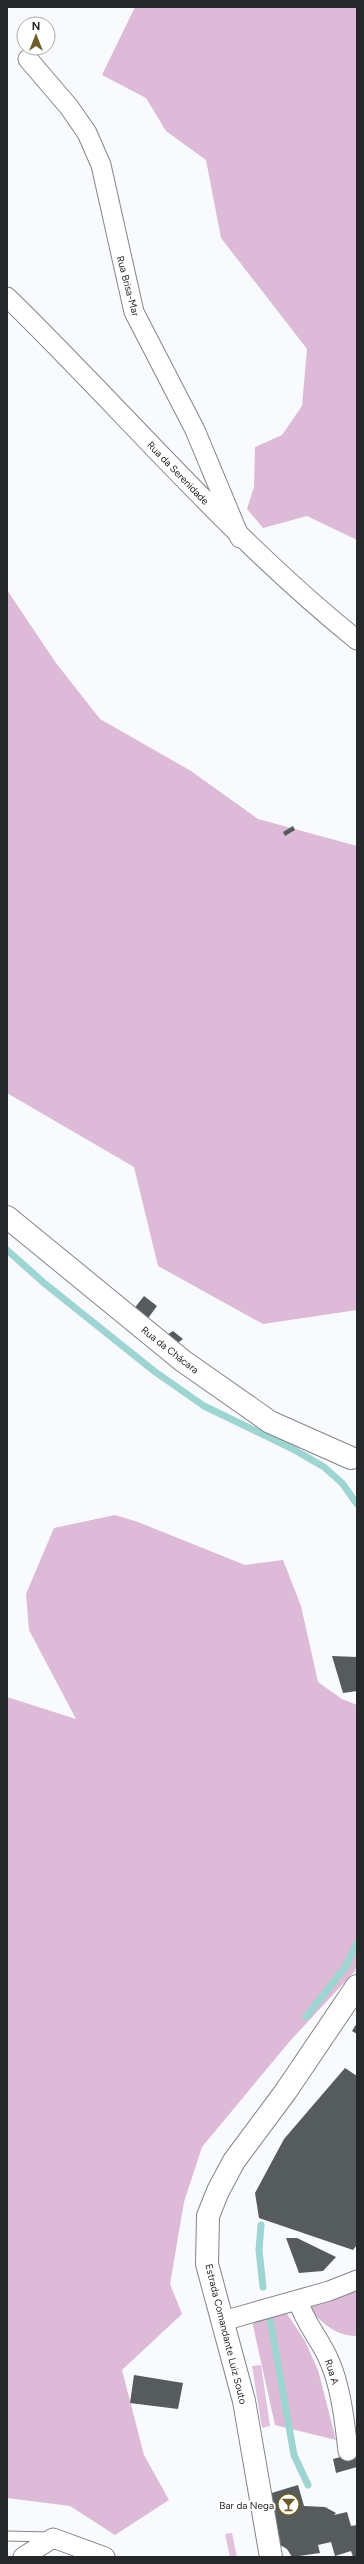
<svg xmlns="http://www.w3.org/2000/svg" width="364" height="2564" viewBox="0 0 364 2564" font-family="Figtree,sans-serif">
	<style>
		.green { fill: #e1c1db }
		.forest { fill: #ddbad7 }
		.lines { fill: none; stroke-linecap: round; stroke-linejoin: round }
		.stream { stroke: #9ed4d2; stroke-width: 7 }
		.building { fill: #565b5d }
		.service-casing { stroke: #828589; stroke-width: 11 }
		.minor-casing { stroke: #828589; stroke-width: 21 }
		.tertiary-casing { stroke: #828589; stroke-width: 24 }
		.service { stroke: #fff; stroke-width: 9 }
		.minor { stroke: #fff; stroke-width: 19 }
		.tertiary { stroke: #fff; stroke-width: 22 }
		.labels { text-anchor: middle; dominant-baseline: central; stroke-width: 4; stroke-linejoin: round; paint-order: stroke }
		.street-label { font-size: 10px; fill: #262729; stroke: #fff }
		.poi-label { font-size: 10px; fill: #262729; stroke: #fff; text-anchor: end }
	</style>
	<rect width="100%" height="100%" fill="#f8fafe"/>
	<path class="green" d="M261 2365 270 2426 262 2428 252 2366Z
		M232 2533 237 2557H230L225 2534Z"/>
	<path class="forest" d="M135 7H357V540L307 516 263 528 247 509 254 487 255 447 282 435 302 406 307 349 221 238 206 160 166 131 146 98 102 75Z
		M7 590 56 663 100 719 191 771 258 819 357 846V1310L263 1324 158 1266 134 1167 7 1093Z
		M115 1515 138 1522 245 1565 283 1560 301 1606 318 1682 342 1699 357 1705V1966L354 1972 290 2041 202 2147 184 2202 170 2284 182 2314 122 2370 144 2455 169 2500 115 2535 70 2506 7 2498V1697L76 1719 29 1630 26 1594 54 1528Z
		M357 2277V2336C334 2336 320 2321 306 2305Z
		M286 2312 305 2341 318 2370 336 2440 275 2425 252 2321Z"/>
	<g class="lines">
		<path class="stream" d="M7 1250 44 1283 154 1371 204 1406 293 1449 324 1467 342 1483 357 1504
			M306 2017 346 1966 357 1943
			M261 2225 259 2250 263 2287
			M269 2313 294 2455 308 2485"/>
	</g>
	<path class="building" d="M293 826 295 830 285 836 283 832Z
		M144 1296 157 1306 146 1321 133 1310Z
		M173 1331 183 1339 175 1345 165 1336Z
		M332 1656 357 1657V1691L343 1693Z
		M357 2023V2034L352 2031Z
		M345 2068 357 2076V2245L353 2250 259 2218 255 2193 284 2139Z
		M286 2238H297L336 2257 323 2271 299 2273Z
		M134 2375 183 2383 178 2409 130 2403Z
		M355 2453 357 2467 336 2473 333 2459Z
		M298 2485 304 2506 325 2507 336 2513 334 2515 347 2512 351 2526 357 2525V2557H353L351 2551 335 2556 331 2542 318 2545 320 2553 292 2557 287 2549 275 2542 265 2495Z"/>
	<g class="lines">
		<defs>
			<path id="service" d="M7 2536 48 2537"/>
			<path id="minor" d="M28 59 69 107 87 133 101 165 134 312 195 430 240 538
				M7 297C124 411 229 537 357 640
				M298 2300C304 2322 320 2339 329 2360 341 2386 345 2424 348 2451
				M223 2321 329 2291 357 2280
				M23 2557 53 2538 105 2557"/>
			<path id="tertiary" d="M7 1217 183 1361 270 1422 351 1458
				M271 2557 244 2401 207 2264 208 2216 218 2191 234 2161 286 2091 357 1986"/>
		</defs>
		<use href="#service" class="service-casing"/>
		<use href="#minor" class="minor-casing"/>
		<use href="#tertiary" class="tertiary-casing"/>
		<use href="#service" class="service"/>
		<use href="#minor" class="minor"/>
		<use href="#tertiary" class="tertiary"/>
	</g>
	<defs>
		<symbol id="bar-ring" viewBox="-11 -11 22 22"><circle r="9.5" fill="#fff" stroke="#6e5b29" stroke-width="1.5"/><path d="M-6-5H6L.8 .8V4.5H3.5V6h-7V4.5H-.8V.8Z" fill="#6e5b29"/></symbol>
	</defs>
	<g fill-rule="evenodd">
		<use href="#bar-ring" x="276" y="2492" width="25" height="25"/>
	</g>
	<g class="labels">
		<g class="street-label">
			<text transform="translate(128 286) rotate(75)">Rua Brisa-Mar</text>
			<text transform="translate(178 473) rotate(46)">Rua da Serenidade</text>
			<text transform="translate(170 1350) rotate(38)">Rua da Chácara</text>
			<text transform="translate(226 2334) rotate(76)">Estrada Comandante Luiz Souto</text>
			<text transform="translate(332 2372) rotate(73)">Rua A</text>
		</g>
		<g class="poi-label">
			<text x="274" y="2505">Bar da Nega</text>
		</g>
	</g>
	<rect width="364" height="2564" fill="none" stroke="#262729" stroke-width="16"/>
	<g transform="translate(36 36)"><circle r="19" fill="#ffffff" stroke="#a8a9a9"/>
	<path d="M0-3L7 15L0 10L-7 15Z" fill="#6e5b29"/>
	<text y="-6" font-size="11" font-weight="bold" text-anchor="middle" fill="#262729">N</text>
	</g>
</svg>
